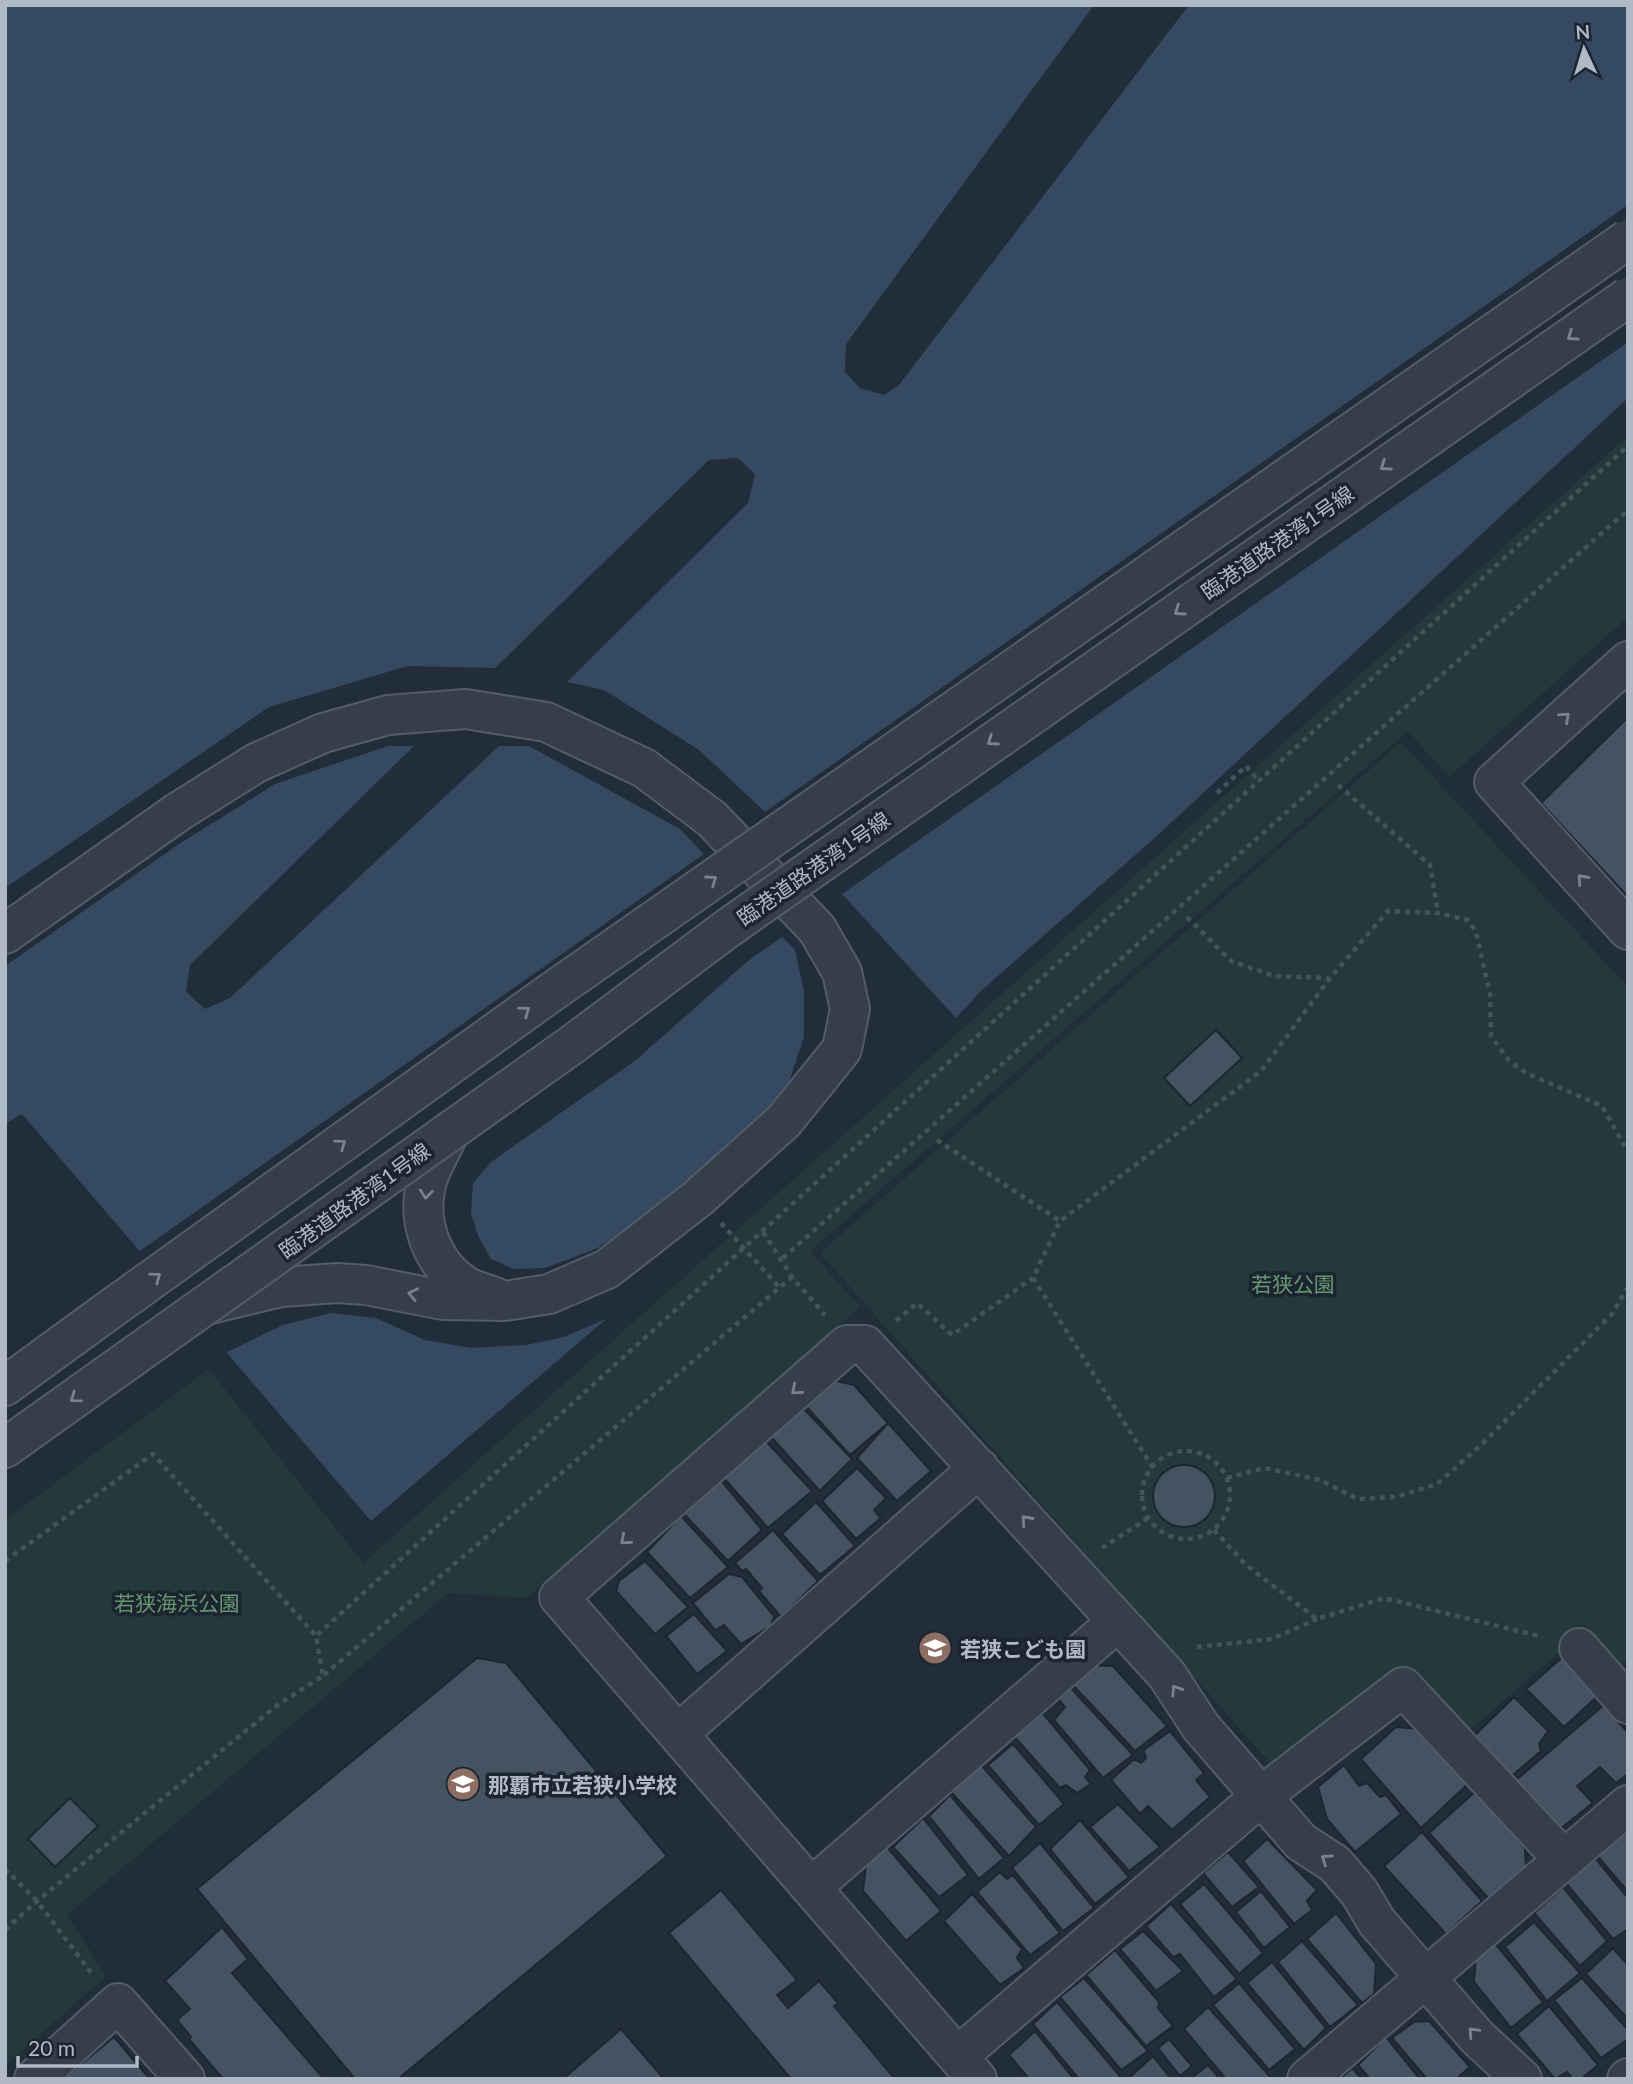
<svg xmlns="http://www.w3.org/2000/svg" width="1633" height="2084" viewBox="0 0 1633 2084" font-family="Lato,'Noto Sans JP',sans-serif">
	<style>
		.green { fill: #24393b }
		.water { fill: #354961 }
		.pier { fill: #222d3a; fill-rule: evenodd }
		.building { fill: #455261; stroke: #1d2631; stroke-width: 2 }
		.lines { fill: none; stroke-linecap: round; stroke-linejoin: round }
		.minor-casing { stroke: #535c68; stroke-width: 42 }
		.path { stroke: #415658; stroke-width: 4.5; stroke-dasharray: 5 5; stroke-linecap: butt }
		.minor { stroke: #353f4a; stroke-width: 38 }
		.minor-bridge-casing { stroke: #535c68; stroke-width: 42; stroke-linecap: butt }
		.path-bridge { stroke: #415658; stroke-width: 4.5; stroke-dasharray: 5 5; stroke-linecap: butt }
		.minor-bridge { stroke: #353f4a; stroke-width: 38 }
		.oneway { stroke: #79828e }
		.labels { text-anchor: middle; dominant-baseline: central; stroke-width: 7; stroke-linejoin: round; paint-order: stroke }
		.street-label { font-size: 21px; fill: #b0b9c6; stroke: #1b242f }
		.park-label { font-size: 21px; fill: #679771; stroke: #1b242f }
		.poi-label { font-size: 21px; font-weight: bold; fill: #b0b9c6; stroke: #1b242f; text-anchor: start }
	</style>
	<rect width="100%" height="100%" fill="#222d3a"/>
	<path class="green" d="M1628 436V617L1449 777 1408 731 810 1251 860 1307 526 1598 448 1593 67 1915 106 1976 5 2066V1520L209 1369 363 1563Z
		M1401 742 1628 987V1658L1615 1669 1582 1632 1461 1738 1397 1671 1295 1756 1269 1762 820 1253Z"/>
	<path class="water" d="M5 5H1628V398L1159 834 982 990 956 1018 371 1521 22 1114 5 1124Z"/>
	<path class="pier" d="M1094 5H1189L899 385 884 395 860 388 845 372 846 344Z
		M1628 205V342L842 894 956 1018 608 1318 564 1337 526 1345 471 1348 425 1340 376 1318 331 1313 283 1325 223 1354 137 1253 704 854 680 829 529 746H499L230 998 205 1009 186 992 190 965 414 746H388L275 784 179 844 5 966V888L269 707 408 666 495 668 709 460 738 458 755 474 748 503 567 682 604 690 699 750 765 812ZM782 937 795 950 804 991V1037L789 1082 756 1124 656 1210 598 1248 545 1268 514 1269 491 1259 478 1236 471 1213 473 1183 491 1162 636 1060 749 960Z"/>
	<path class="building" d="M1628 717V897L1541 803Z
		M1216 1030 1242 1058 1190 1106 1164 1078Z
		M832 1380 854 1385 888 1423 850 1455 805 1405Z
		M803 1408 852 1459 820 1491 771 1437Z
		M888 1423 931 1471 897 1501 857 1458Z
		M764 1439 812 1491 768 1528 723 1477Z
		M1153 1496a31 31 0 1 1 62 0a31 31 0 1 1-62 0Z
		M857 1468 886 1498 874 1510 881 1518 856 1539 822 1501Z
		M720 1479 762 1530 728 1561 684 1514Z
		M816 1502 855 1546 820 1575 782 1534Z
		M681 1516 728 1567 690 1598 647 1552Z
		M773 1530 818 1581 781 1617 759 1591 762 1588 746 1569 742 1571 735 1563Z
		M645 1561 688 1607 655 1634 616 1591 619 1581Z
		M729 1574 742 1577 774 1616 771 1626 741 1644 724 1625 715 1630 693 1603Z
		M694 1614 727 1651 697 1674 666 1636Z
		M1565 1655 1601 1693 1564 1727 1526 1689Z
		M477 1658 506 1663 667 1856 398 2079H355L197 1889Z
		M1087 1665 1113 1666 1167 1726 1135 1751 1069 1681Z
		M1067 1684 1133 1755 1103 1778 1054 1720 1065 1707 1055 1695Z
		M1514 1697 1548 1731 1539 1744 1541 1751 1506 1781 1470 1740Z
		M1604 1705 1628 1733V1774L1616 1783 1600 1767 1577 1786 1593 1803 1560 1829 1516 1780Z
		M1040 1710 1090 1770 1085 1777 1091 1784 1077 1793 1066 1785 1060 1788 1013 1735Z
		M1396 1727 1422 1729 1470 1782 1421 1828 1361 1759Z
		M1170 1731 1204 1773 1196 1780 1210 1797 1172 1830 1148 1806 1140 1814 1111 1780 1134 1759 1141 1763 1146 1758 1144 1750Z
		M1013 1744 1064 1804 1039 1825 988 1765Z
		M981 1765 1036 1827 1009 1856 951 1792Z
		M1344 1765 1359 1786 1367 1783 1380 1797 1386 1795 1401 1814 1355 1852 1327 1819 1318 1787Z
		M1476 1791 1525 1848 1526 1868 1489 1899 1429 1833Z
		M950 1795 1004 1858 979 1879 929 1816Z
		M70 1798 98 1826 55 1867 28 1839Z
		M1118 1804 1160 1847 1129 1871 1090 1827Z
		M923 1818 968 1875 939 1897 893 1847Z
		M1080 1820 1129 1877 1095 1904 1050 1849Z
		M1628 1828V1892L1595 1853Z
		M1422 1832 1482 1901 1446 1934 1384 1866Z
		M1267 1839 1317 1890 1307 1901 1312 1910 1294 1924 1243 1861Z
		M1040 1843 1094 1908 1063 1931 1012 1868Z
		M887 1847 941 1911 906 1941 863 1891 866 1864Z
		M1228 1852 1259 1887 1232 1907 1203 1873Z
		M1596 1859 1628 1898V1929L1613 1939 1565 1882Z
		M1000 1872 1007 1879 1013 1875 1060 1933 1030 1955 977 1892Z
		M1204 1884 1263 1953 1239 1974 1180 1904Z
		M1563 1887 1607 1941 1580 1966 1534 1913Z
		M721 1890 797 1980 777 1995 788 2008 819 1981 838 2003 834 2006 895 2079H791L669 1933Z
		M1261 1891 1290 1927 1264 1948 1236 1912Z
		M972 1894 1022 1949 1017 1958 1024 1968 1000 1985 944 1921Z
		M1171 1904 1237 1979 1214 1997 1180 1954 1173 1957 1146 1926Z
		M1336 1913 1376 1964 1374 1994 1362 2003 1307 1939Z
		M1534 1922 1580 1973 1547 2001 1505 1947Z
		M222 1927 248 1959 232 1973 324 2079H223L189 2039 191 2037 177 2020 190 2009 165 1981Z
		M1143 1931 1183 1971 1156 1991 1120 1949Z
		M1302 1941 1358 2005 1330 2027 1278 1962Z
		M1493 1941 1543 2002 1511 2028 1474 1982 1476 1955Z
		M1613 1948 1628 1965 1627 2018 1586 1974Z
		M1115 1950 1159 2002 1158 2008 1173 2026 1146 2046 1086 1975Z
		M1272 1962 1326 2028 1304 2050 1247 1983Z
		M1084 1978 1148 2051 1121 2070 1060 1997Z
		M1582 1978 1628 2030V2039L1601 2058 1554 2000Z
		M1239 1983 1295 2049 1269 2070 1213 2005Z
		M1057 2002 1120 2076 1117 2079H1079L1033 2024Z
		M1549 2006 1598 2065 1581 2079H1573L1567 2072 1555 2079 1517 2034Z
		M1208 2007 1272 2079H1226L1184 2029Z
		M1429 2021 1470 2067 1456 2079H1427L1392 2038 1414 2022Z
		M621 2029 664 2079H563Z
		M1035 2031 1074 2079H1029L1009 2055Z
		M114 2037 150 2079H63Z
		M1386 2037 1420 2079H1370L1358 2065Z
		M1169 2039 1192 2066 1180 2076 1158 2048Z
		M1153 2056 1171 2079H1130L1129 2078Z
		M1208 2065 1220 2079H1190Z
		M1352 2068 1362 2079H1340Z"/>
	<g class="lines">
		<defs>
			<path id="minor" d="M1628 661 1494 782 1628 930
				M5 934 178 812 256 763 323 733 388 715 466 709 546 722 644 768 712 819 817 929 842 972 850 1009 842 1049 784 1121 697 1199 607 1269 549 1294 505 1301 443 1300 366 1285 337 1283 281 1287 210 1304
				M450 1131C443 1147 432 1164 427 1181 416 1220 431 1264 466 1286 475 1291 487 1294 497 1298
				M5 1386 101 1316
				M5 1448 131 1358
				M1579 1648 1628 1704
				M679 1733 979 1468
				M812 1887 1117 1622
				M958 2056 1260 1797 1403 1687 1564 1860
				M34 2079 118 2003 185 2079
				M977 2079 559 1597 847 1345H865L1167 1675 1201 1727 1301 1842 1335 1864 1359 1892 1377 1922 1477 2037 1522 2079
				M1307 2079 1628 1805
				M1627 2079 1628 2078"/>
		</defs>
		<use href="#minor" class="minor-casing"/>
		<path class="path" d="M1338 785 1430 865 1438 913
			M1217 793 1246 766 1259 781
			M1187 917 1231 961 1274 976 1329 978
			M937 1140 1060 1221
			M763 1232 792 1277 825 1315
			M783 1258 1628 510
			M896 1321 917 1303 952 1335 1033 1278
			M1142 1495a44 44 0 1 1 88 0a44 44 0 1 1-88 0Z
			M1153 1468 1033 1278 1060 1221 1261 1071 1330 978 1388 911 1438 913 1468 920 1476 932 1490 994 1491 1036 1509 1061 1526 1073 1602 1106 1628 1152
			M1227 1478 1264 1468 1320 1480 1358 1499 1396 1497 1437 1484 1481 1445 1612 1314 1628 1287
			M1214 1530 1246 1565 1317 1619 1384 1598 1543 1637
			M1102 1548 1148 1518
			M5 1561 153 1454 316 1636
			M1197 1647 1272 1639 1317 1619
			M324 1675 792 1277
			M5 1869 37 1901 92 1974
			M5 1930 37 1901 280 1703 323 1676 316 1636 1628 446"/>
		<use href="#minor" class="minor"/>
		<defs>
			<path id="minor-bridge" d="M101 1316 546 996 1628 239
				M131 1358 573 1044 728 928 1628 297"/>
		</defs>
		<use href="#minor-bridge" class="minor-bridge-casing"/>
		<path class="path-bridge" d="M721 1223 780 1288"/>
		<use href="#minor-bridge" class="minor-bridge"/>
	</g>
	<defs><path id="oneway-chevron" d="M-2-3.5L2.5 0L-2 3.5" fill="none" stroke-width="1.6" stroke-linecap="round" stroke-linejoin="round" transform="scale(1.75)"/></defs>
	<g class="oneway">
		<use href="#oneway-chevron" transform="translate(1572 336) rotate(145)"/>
		<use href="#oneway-chevron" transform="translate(1385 466) rotate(145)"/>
		<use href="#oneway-chevron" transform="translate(1179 611) rotate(145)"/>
		<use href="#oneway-chevron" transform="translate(1565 717) rotate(-42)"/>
		<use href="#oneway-chevron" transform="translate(992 741) rotate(145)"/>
		<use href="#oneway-chevron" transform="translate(1582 879) rotate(-132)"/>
		<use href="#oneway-chevron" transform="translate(712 880) rotate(-35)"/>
		<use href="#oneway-chevron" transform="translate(525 1011) rotate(-36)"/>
		<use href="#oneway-chevron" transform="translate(341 1144) rotate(-36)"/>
		<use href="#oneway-chevron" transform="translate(426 1194) rotate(96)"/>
		<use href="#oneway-chevron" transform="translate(156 1277) rotate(-36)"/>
		<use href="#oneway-chevron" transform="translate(413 1294) rotate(-168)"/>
		<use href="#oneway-chevron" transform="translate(796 1390) rotate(139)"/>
		<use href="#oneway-chevron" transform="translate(75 1398) rotate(144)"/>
		<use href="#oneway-chevron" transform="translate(1026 1520) rotate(-132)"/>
		<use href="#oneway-chevron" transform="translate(625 1540) rotate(139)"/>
		<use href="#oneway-chevron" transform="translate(1176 1690) rotate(-123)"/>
		<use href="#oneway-chevron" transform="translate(1326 1859) rotate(-146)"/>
		<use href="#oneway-chevron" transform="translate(1473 2032) rotate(-133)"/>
	</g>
	<defs>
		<symbol id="school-disc" viewBox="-11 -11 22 22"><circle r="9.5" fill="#8d6e63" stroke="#1b242f"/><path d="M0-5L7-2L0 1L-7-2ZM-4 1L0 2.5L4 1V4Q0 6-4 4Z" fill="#fff"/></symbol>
	</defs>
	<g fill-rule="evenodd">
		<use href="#school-disc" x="916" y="1629" width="38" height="38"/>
		<use href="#school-disc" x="444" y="1765" width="38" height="38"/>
	</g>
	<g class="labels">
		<g class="street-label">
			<text transform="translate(1277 542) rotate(-35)">臨港道路港湾1号線</text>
			<text transform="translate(813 868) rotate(-35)">臨港道路港湾1号線</text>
			<text transform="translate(354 1200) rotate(-36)">臨港道路港湾1号線</text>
		</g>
		<g class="park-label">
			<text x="1293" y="1283">若狭公園</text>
			<text x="177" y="1602">若狭海浜公園</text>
		</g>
		<g class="poi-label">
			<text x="960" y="1648">若狭こども園</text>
			<text x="488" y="1784">那覇市立若狭小学校</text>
		</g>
	</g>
	<rect width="1633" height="2084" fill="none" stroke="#b0b9c6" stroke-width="14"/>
	<g transform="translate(1584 49) rotate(356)" stroke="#1b242f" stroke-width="5" paint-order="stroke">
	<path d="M0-5L12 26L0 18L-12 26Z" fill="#b0b9c6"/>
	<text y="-10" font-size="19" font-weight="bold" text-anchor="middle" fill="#b0b9c6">N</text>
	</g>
	<path d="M18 2056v10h119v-10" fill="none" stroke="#b0b9c6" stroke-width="3.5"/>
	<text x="28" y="2056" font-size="21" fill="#b0b9c6" stroke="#1b242f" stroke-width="5" paint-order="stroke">20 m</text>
</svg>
